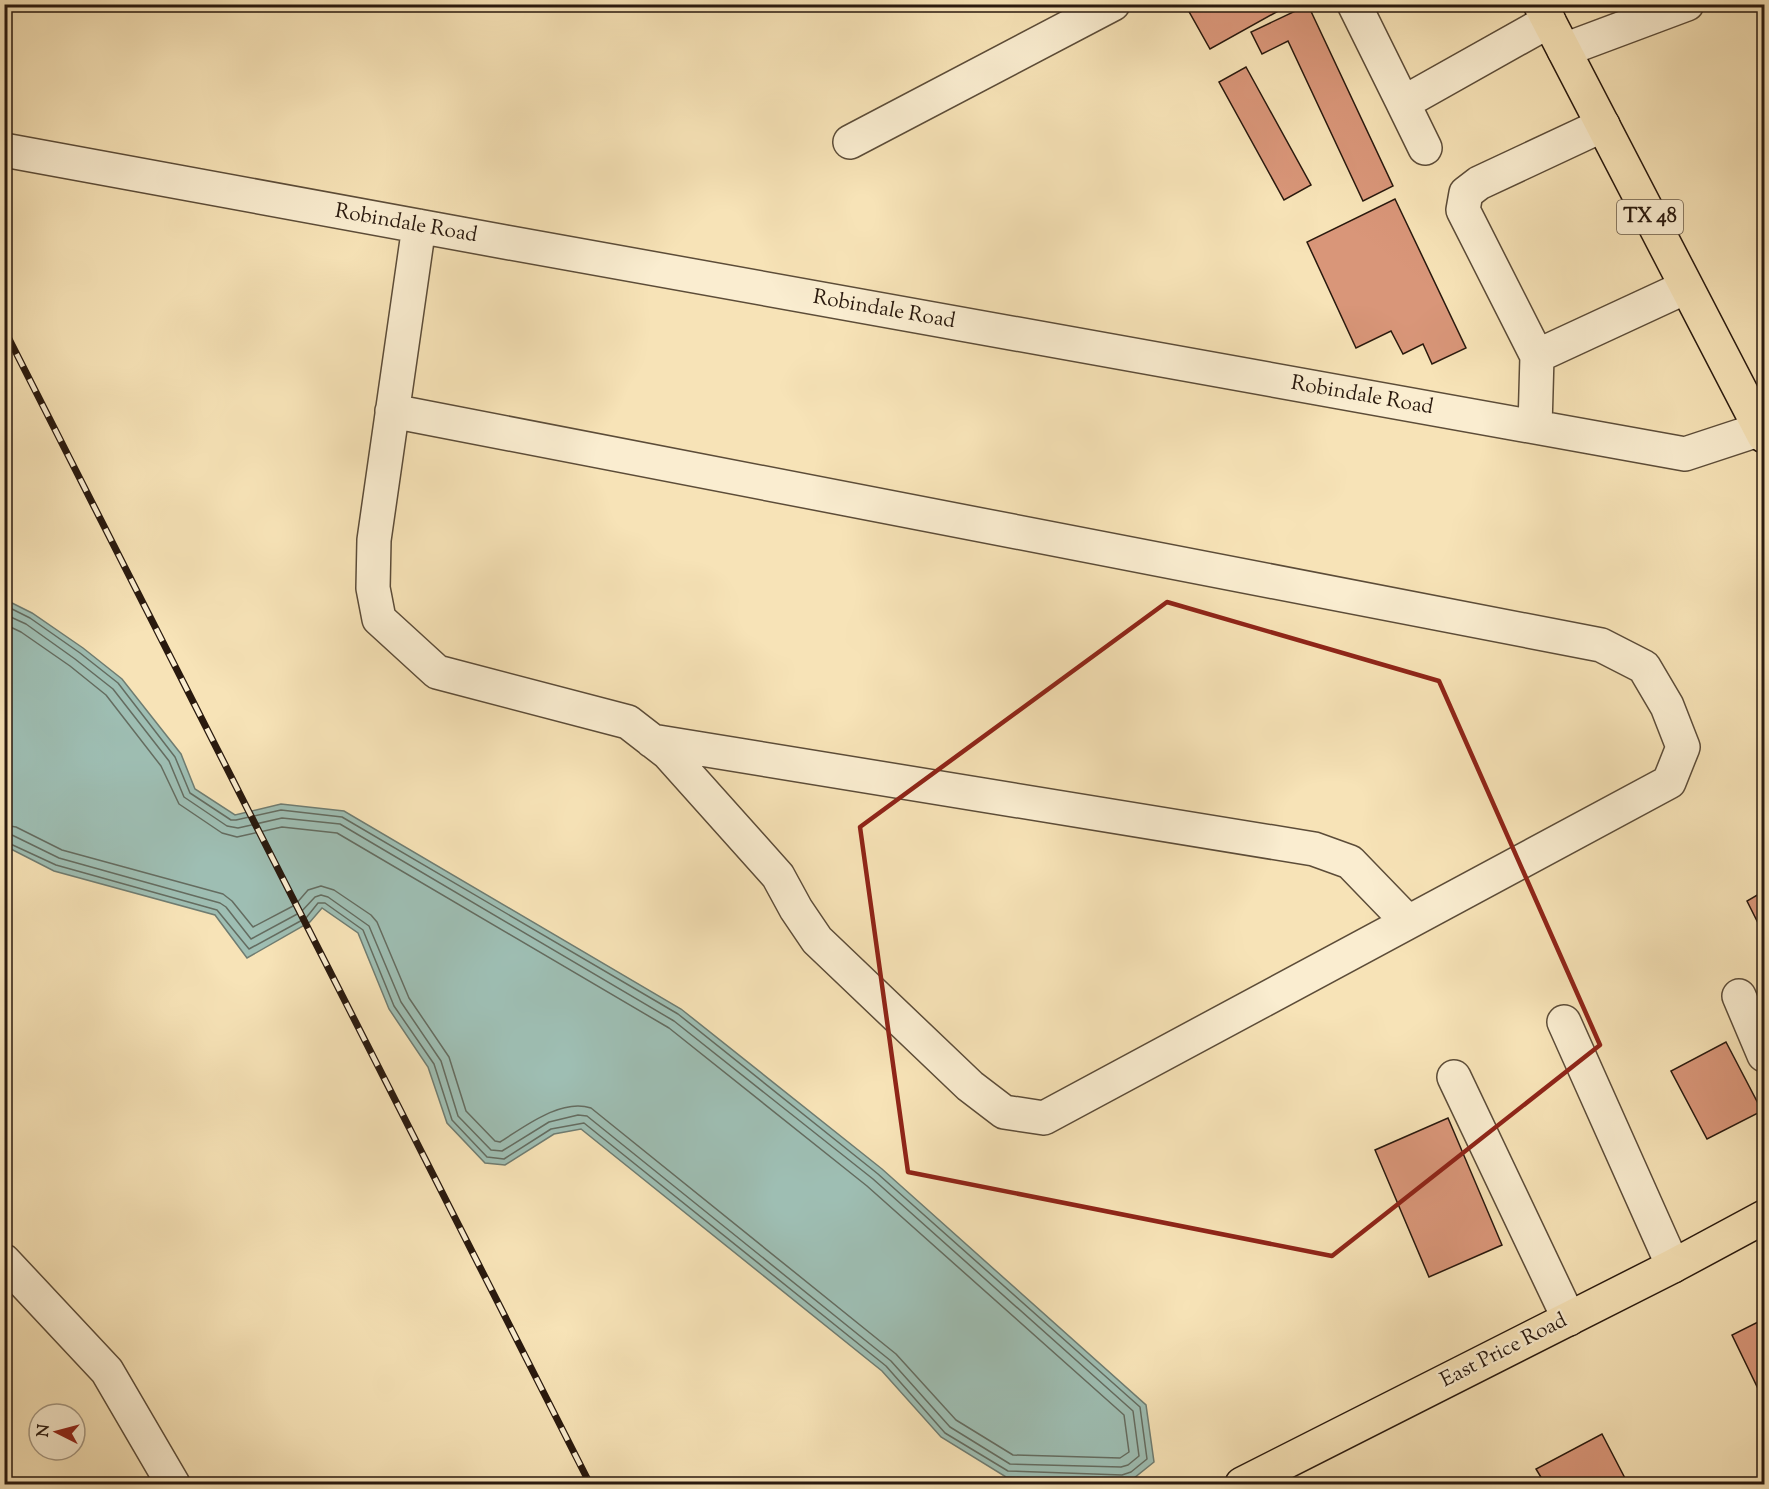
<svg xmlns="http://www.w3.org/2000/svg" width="1769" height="1489" viewBox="0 0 1769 1489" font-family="'Sorts Mill Goudy',serif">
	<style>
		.water { fill: #9ebeb3; stroke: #6f7c71; stroke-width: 1.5 }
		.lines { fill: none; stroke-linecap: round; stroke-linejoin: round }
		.shore { stroke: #646c60; stroke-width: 1.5 }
		.building { fill: #d99679; stroke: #29190e; stroke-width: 1.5 }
		.minor-casing { stroke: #5c4c38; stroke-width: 36 }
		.major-casing { stroke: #29190e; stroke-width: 36 }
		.minor { stroke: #faedd0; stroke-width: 33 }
		.major { stroke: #f7e3b7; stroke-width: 33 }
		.rail-casing { stroke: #29190e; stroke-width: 7 }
		.rail { stroke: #faedd0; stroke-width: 4.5; stroke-dasharray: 14; stroke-linecap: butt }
		.marked { fill: none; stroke: #8f2418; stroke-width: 4.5; stroke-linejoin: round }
		.labels { text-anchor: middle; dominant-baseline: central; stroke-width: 4.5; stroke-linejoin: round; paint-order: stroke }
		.shield { fill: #faedd0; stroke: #685948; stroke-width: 1.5 }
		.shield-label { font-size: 20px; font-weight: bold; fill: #29190e }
		.street-label { font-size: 21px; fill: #29190e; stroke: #faedd0 }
	</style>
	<rect width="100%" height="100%" fill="#f7e3b7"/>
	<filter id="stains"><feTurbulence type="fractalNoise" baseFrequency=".00333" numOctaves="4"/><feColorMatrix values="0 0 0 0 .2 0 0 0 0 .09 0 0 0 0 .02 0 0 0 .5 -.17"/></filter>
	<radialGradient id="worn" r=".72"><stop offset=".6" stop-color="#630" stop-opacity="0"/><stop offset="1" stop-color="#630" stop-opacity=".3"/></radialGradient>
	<path class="water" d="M4 599 32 613 83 648 122 679 181 754 195 789 235 815 281 804 344 811 681 1009 882 1169 1146 1405 1154 1462 1134 1478 1123 1481 1006 1477 941 1437 882 1371 581 1129 554 1134 505 1165 485 1163 447 1123 428 1067 389 1009 358 933 322 908 310 922 247 958 215 915 54 871 5 846Z"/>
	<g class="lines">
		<path class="shore" d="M4 605 30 618 80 653 118 683 175 757 190 793 231 820H236L281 810 342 817 678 1014 878 1174 1140 1407 1147 1459 1131 1472 1122 1475 1008 1471 945 1433 886 1366 584 1123 551 1129 504 1159 487 1157 452 1120 434 1064 394 1006 363 930 325 903H318L306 918 249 949 217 910 56 865 4 841
			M4 614 26 624 75 659 113 689 169 761 184 797 227 826 238 828 282 818 340 824 674 1021 873 1179 1133 1411 1139 1456 1128 1465 1121 1467 1010 1464 950 1427 891 1361 587 1116 578 1115 549 1122 502 1151 491 1150 458 1116 441 1061 401 1002 369 926 328 897 321 895 315 897 301 912 251 939 226 907 220 903 59 858 12 835 4 834
			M4 624 21 632 70 666 106 695 161 766 179 804 222 833 237 837 282 827 337 833 669 1028 867 1186 1124 1415 1129 1452 1120 1458 1013 1455 956 1420 896 1354 591 1108C561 1098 524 1127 500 1142L495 1141 466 1111 449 1057 409 998 377 922 371 915 334 890 321 886 308 890 295 905 253 927 232 901 223 894 62 850 16 827 4 825"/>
	</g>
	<path class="building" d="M1194 4H1289V5L1210 49 1187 8Z
		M1308 5 1393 186 1363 201 1288 41 1262 54 1251 32Z
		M1246 67 1311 185 1284 200 1219 82Z
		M1395 199 1466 348 1432 364 1423 344 1403 354 1391 331 1356 348 1307 242Z
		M1764 891V935L1747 901Z
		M1726 1042 1762 1111 1707 1139 1671 1071Z
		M1448 1118 1502 1245 1429 1277 1375 1150Z
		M1764 1319V1401L1732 1335Z
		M1602 1434 1628 1484H1545L1536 1469Z"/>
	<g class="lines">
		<defs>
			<path id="minor" d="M1354 4 1403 103 1549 21
				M1564 50 1687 4
				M1403 103 1425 148
				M850 142 1113 4
				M4 150 505 242 1685 454 1764 428
				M1537 356 1686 287
				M392 411 1601 645 1644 667 1667 706 1683 747 1669 782 1044 1118 1004 1112 970 1086 817 940 796 909 778 876 668 753 628 722 437 672 379 619 373 588 374 540 419 226
				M1535 427 1537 356 1463 210 1466 193 1479 183 1603 125
				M652 741 1314 849 1350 862 1408 922
				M1739 996 1764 1055
				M1564 1022 1673 1266
				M1454 1077 1569 1319
				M4 1261 107 1371 173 1484"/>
			<path id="major" d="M1540 4 1764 436
				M1242 1484 1673 1266 1764 1217"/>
		</defs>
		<use href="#minor" class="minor-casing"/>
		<use href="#major" class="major-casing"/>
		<use href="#minor" class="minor"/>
		<use href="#major" class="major"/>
		<defs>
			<path id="rail" d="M4 329 590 1484"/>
		</defs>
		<use href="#rail" class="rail-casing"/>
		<use href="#rail" class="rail"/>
	</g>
	<path class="marked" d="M1167 602 1439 681 1600 1045 1332 1256 908 1172 860 827Z"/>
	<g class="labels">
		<rect class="shield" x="1617" y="200" width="66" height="34" rx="4.5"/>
		<g class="shield-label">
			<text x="1650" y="217">TX 48</text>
		</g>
		<g class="street-label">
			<text transform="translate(406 224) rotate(10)">Robindale Road</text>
			<text transform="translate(884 310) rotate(10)">Robindale Road</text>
			<text transform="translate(1362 396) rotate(10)">Robindale Road</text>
			<text transform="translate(1504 1351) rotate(-27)">East Price Road</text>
		</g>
	</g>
	<rect width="1769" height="1489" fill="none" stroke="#f7e3b7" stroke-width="24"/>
	<rect x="6" y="6" width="1757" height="1477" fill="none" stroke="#29190e" stroke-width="3"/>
	<rect x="12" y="12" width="1745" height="1465" fill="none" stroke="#29190e" stroke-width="1.5"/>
	<g transform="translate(57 1432) rotate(276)"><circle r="28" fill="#faedd0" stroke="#a69882" stroke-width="1.5"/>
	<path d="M0-4.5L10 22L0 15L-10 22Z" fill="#8f2418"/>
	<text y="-9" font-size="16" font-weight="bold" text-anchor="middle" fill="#29190e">N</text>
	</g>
	<rect width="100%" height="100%" filter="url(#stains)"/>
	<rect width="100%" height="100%" fill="url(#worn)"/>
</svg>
